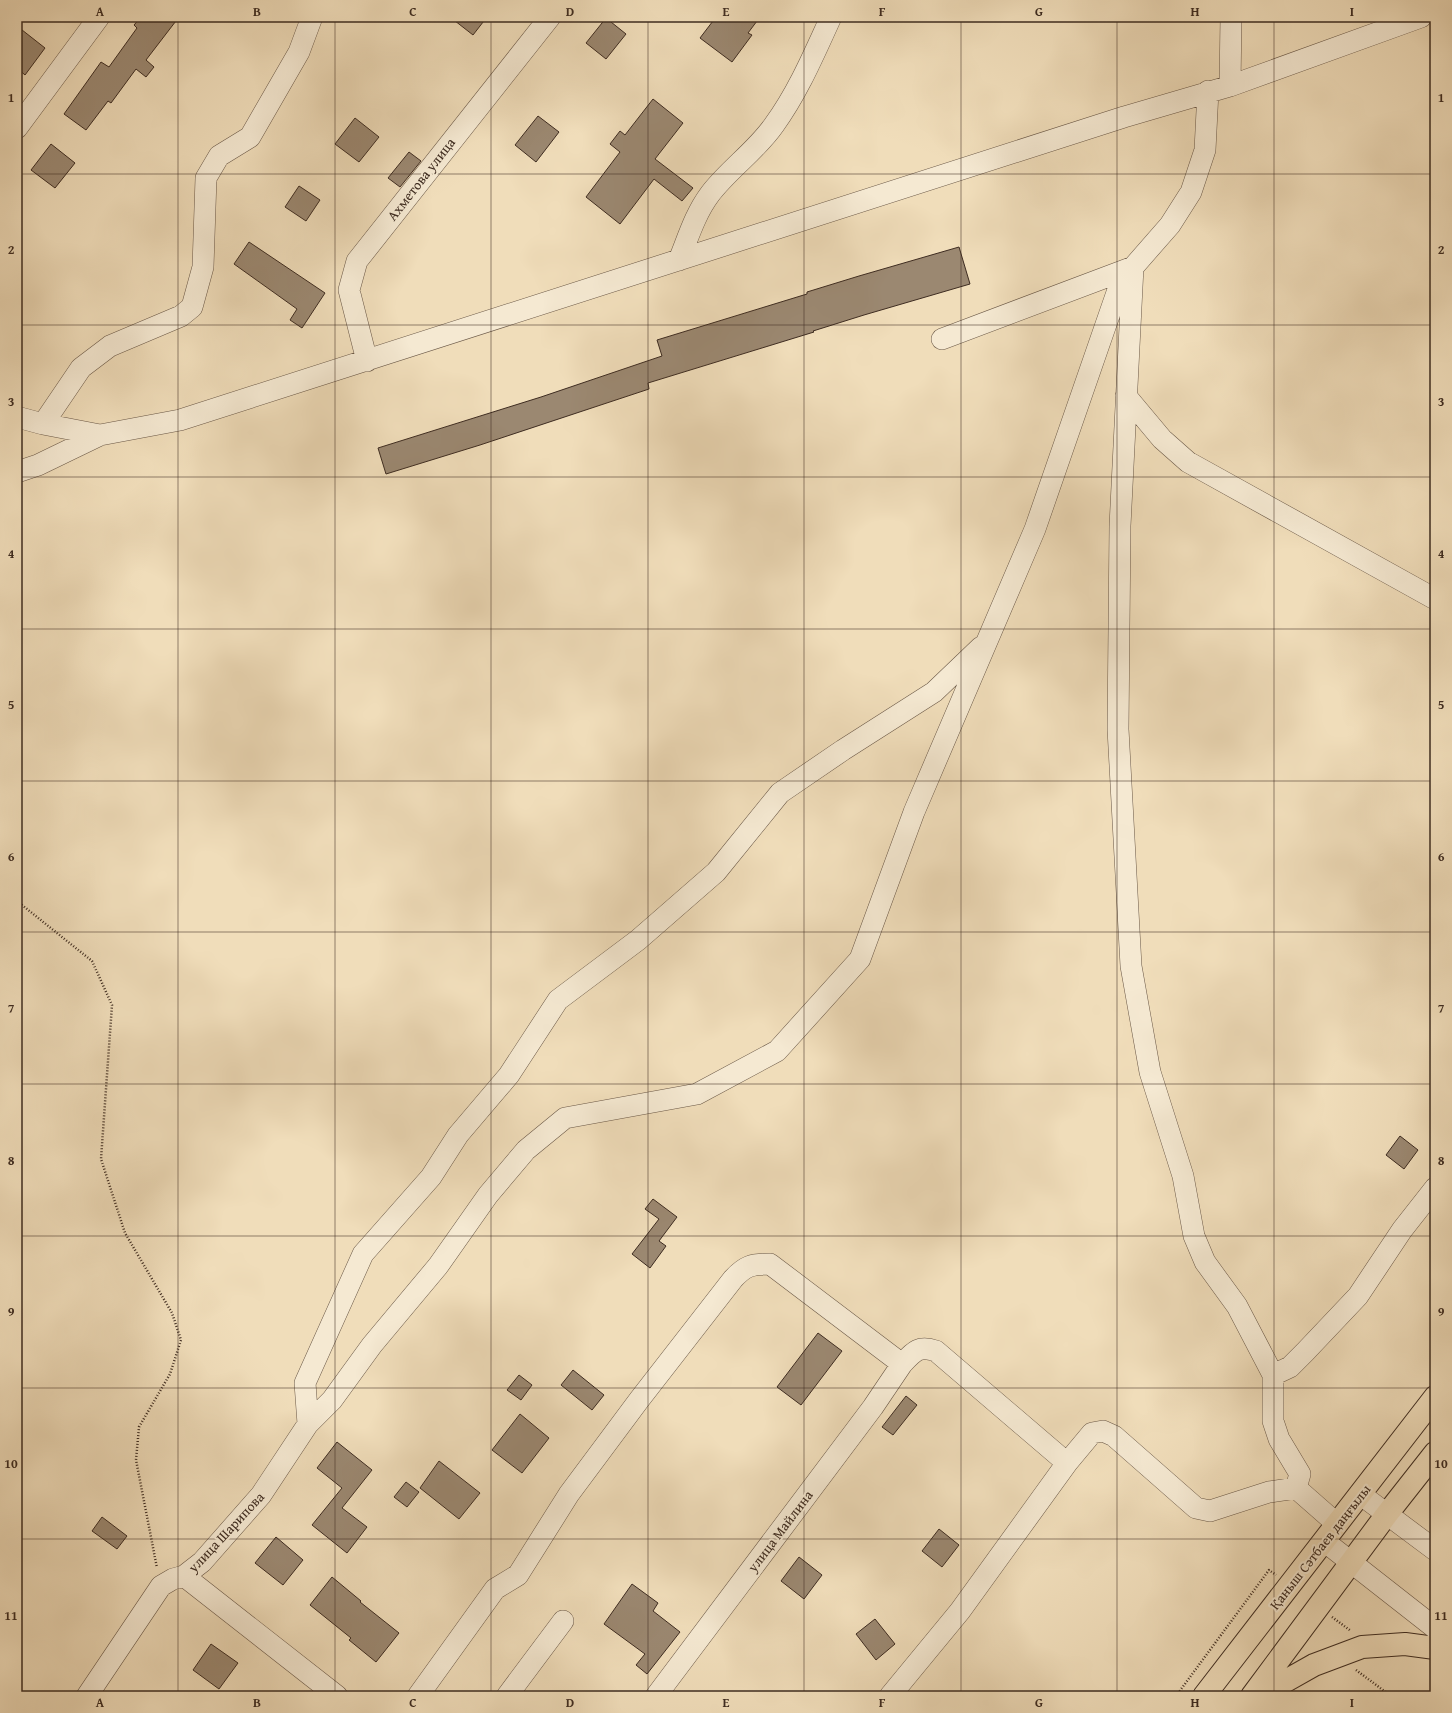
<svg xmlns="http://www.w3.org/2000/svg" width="1452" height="1713" viewBox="0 0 1452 1713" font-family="'Gentium Book Plus',serif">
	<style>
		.building { fill: #9b8871; stroke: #3e2c21 }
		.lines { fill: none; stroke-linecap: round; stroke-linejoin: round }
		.minor-casing { stroke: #6a5847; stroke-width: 22 }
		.major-casing { stroke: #3e2c21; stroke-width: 24 }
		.path { stroke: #3e2c21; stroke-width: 2.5; stroke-dasharray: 1 2; stroke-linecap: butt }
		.minor { stroke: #f5e9d2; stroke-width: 21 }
		.major { stroke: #f0ddba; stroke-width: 22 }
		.grid { fill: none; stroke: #3e2c21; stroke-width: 1; stroke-opacity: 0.55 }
		.labels { text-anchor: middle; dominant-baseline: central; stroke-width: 4; stroke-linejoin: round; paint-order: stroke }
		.street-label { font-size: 14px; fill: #3e2c21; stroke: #f5e9d2 }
		.neatline { fill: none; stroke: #3e2c21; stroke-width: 1.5 }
		.grid-label { font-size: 13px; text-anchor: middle; font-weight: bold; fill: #3e2c21 }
	</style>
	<rect width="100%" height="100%" fill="#f0ddba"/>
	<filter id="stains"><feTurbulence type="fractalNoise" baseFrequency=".005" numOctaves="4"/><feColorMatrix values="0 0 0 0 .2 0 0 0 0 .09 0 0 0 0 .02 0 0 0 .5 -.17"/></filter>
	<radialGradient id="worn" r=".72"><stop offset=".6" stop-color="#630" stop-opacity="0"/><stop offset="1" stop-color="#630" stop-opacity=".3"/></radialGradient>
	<path class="building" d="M141 17H179L146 60 154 67 146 77 136 69 111 103 108 101 86 130 64 114 101 62 109 67 137 28 134 25Z
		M450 17H487L473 35Z
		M716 17H760L748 33 752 35 732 62 700 38Z
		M606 18 626 34 606 59 586 43Z
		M17 26 45 48 25 75 17 68Z
		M653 99 683 123 655 159 693 188 682 201 654 179 620 224 586 197 620 152 610 144 620 131 625 135Z
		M538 116 559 132 536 162 515 145Z
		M355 118 379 137 359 162 335 144Z
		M51 144 75 163 55 188 31 170Z
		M409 152 421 161 400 187 388 178Z
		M299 186 320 200 306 221 285 207Z
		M249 242 325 293 302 328 290 320 297 309 234 264Z
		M959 247 970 284 864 315 813 331 814 332 648 383 649 389 480 445 386 474 378 448 541 397 662 356 657 340 807 294V292L859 276Z
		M1400 1136 1418 1150 1404 1169 1386 1155Z
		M653 1199 677 1217 659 1241 666 1246 650 1268 632 1254 659 1219 645 1209Z
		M818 1333 842 1351 801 1405 777 1387Z
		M573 1370 604 1395 592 1410 561 1385Z
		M519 1375 532 1385 521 1400 507 1390Z
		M906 1396 917 1405 893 1435 882 1427Z
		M520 1414 549 1438 522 1473 492 1450Z
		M337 1442 372 1470 342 1508 367 1527 347 1553 312 1525 342 1488 317 1468Z
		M439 1461 480 1493 459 1519 420 1488Z
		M406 1482 419 1492 407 1507 394 1497Z
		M102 1517 127 1536 117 1549 92 1531Z
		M939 1529 959 1545 942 1567 922 1551Z
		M276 1537 303 1560 283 1585 255 1563Z
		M799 1557 822 1575 804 1599 781 1581Z
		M332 1577 361 1601 360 1602 399 1633 376 1662 349 1640 351 1638 310 1605Z
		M632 1584 658 1603 653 1611 680 1632 647 1674 636 1665 645 1654 604 1624Z
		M875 1619 895 1644 876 1660 856 1634Z
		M211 1644 238 1663 219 1689 193 1670Z"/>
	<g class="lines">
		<defs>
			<path id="minor" d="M1230 86 1231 17
				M17 128 99 17
				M679 260C688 238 695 214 710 194 729 169 756 151 774 125 798 92 814 54 831 17
				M942 339 1133 267 1120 526 1118 729 1131 966 1150 1072 1183 1176 1194 1236 1205 1262 1237 1306 1273 1375V1421L1279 1439 1300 1474 1296 1488
				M367 361 349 290 357 261 550 17
				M1126 396 1162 439 1188 462 1435 599
				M17 417 43 424 100 435 180 420 1124 117 1230 86 1421 17
				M43 424 81 368 110 346 181 316 192 307 203 267 206 178 219 156 250 137 299 52 312 17
				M17 472 38 465 100 435
				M1273 1375 1290 1367 1305 1352 1358 1296 1402 1230 1435 1188
				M308 1424 305 1383 363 1254 431 1177 458 1135 509 1075 558 1000 638 940 716 872 780 793 843 750 934 692 981 647
				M1360 1494 1435 1550
				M1324 1541 1435 1628
				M184 1576 337 1696
				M87 1696 161 1586 173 1579 184 1576 202 1562 261 1495 308 1424 332 1400 372 1345 438 1266 488 1195 526 1150 565 1118 697 1094 777 1051 860 959 914 812 1035 529 1121 281 1170 225 1191 192 1205 150 1208 91
				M418 1696 495 1589 518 1575 569 1494 639 1400 733 1279C745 1266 751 1264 770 1264L902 1364C914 1351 919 1345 936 1351L1067 1463
				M507 1696 563 1621
				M656 1696 873 1407 902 1364
				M890 1696 960 1611 1067 1463 1092 1433 1103 1431 1114 1436 1196 1508 1210 1511 1269 1492 1296 1488 1337 1524"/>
			<path id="major" d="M1204 1696 1435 1397
				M1252 1696 1387 1514 1435 1453
				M1259 1696 1314 1665 1362 1647 1405 1644 1435 1648"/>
		</defs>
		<use href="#minor" class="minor-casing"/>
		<use href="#major" class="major-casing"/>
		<path class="path" d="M17 901 92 961 112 1005 101 1159 125 1233 172 1313 181 1340 170 1374 139 1427 136 1460 157 1568
			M1332 1617 1351 1631
			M1356 1670 1391 1696
			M1176 1696 1269 1570 1276 1575"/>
		<use href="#minor" class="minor"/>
		<use href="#major" class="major"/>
	</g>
	<path class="grid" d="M178 17V1696M335 17V1696M491 17V1696M648 17V1696M804 17V1696M961 17V1696M1117 17V1696M1274 17V1696M17 174H1435M17 325H1435M17 477H1435M17 629H1435M17 781H1435M17 932H1435M17 1084H1435M17 1236H1435M17 1388H1435M17 1539H1435"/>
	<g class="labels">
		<g class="street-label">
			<text transform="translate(421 179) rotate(-52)">Ахметова улица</text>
			<text transform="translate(780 1531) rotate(-53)">улица Майлина</text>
			<text transform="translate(226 1532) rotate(-47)">улица Шарипова</text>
			<text transform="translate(1320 1547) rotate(-52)">Қаныш Сәтбаев даңғылы</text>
		</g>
	</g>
	<rect width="1452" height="1713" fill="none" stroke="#f0ddba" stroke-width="44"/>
	<rect x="22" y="22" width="1408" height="1669" class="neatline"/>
	<g class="grid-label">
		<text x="100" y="16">A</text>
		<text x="257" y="16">B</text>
		<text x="413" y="16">C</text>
		<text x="570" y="16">D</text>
		<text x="726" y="16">E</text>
		<text x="882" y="16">F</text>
		<text x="1039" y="16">G</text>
		<text x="1195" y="16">H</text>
		<text x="1352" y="16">I</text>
		<text x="11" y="102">1</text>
		<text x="1441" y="102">1</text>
		<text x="11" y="254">2</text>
		<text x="1441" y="254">2</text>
		<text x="11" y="406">3</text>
		<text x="1441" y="406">3</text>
		<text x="11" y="558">4</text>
		<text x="1441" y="558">4</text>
		<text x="11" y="709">5</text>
		<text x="1441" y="709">5</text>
		<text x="11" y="861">6</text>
		<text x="1441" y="861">6</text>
		<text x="11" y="1013">7</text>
		<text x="1441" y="1013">7</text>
		<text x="11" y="1165">8</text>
		<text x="1441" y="1165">8</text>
		<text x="11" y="1316">9</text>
		<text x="1441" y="1316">9</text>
		<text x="11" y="1468">10</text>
		<text x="1441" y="1468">10</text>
		<text x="11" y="1620">11</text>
		<text x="1441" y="1620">11</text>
		<text x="100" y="1707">A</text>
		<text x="257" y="1707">B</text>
		<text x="413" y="1707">C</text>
		<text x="570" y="1707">D</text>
		<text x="726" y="1707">E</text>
		<text x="882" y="1707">F</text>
		<text x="1039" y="1707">G</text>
		<text x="1195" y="1707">H</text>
		<text x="1352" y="1707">I</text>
	</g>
	<rect width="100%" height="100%" filter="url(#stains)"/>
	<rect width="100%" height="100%" fill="url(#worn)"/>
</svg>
